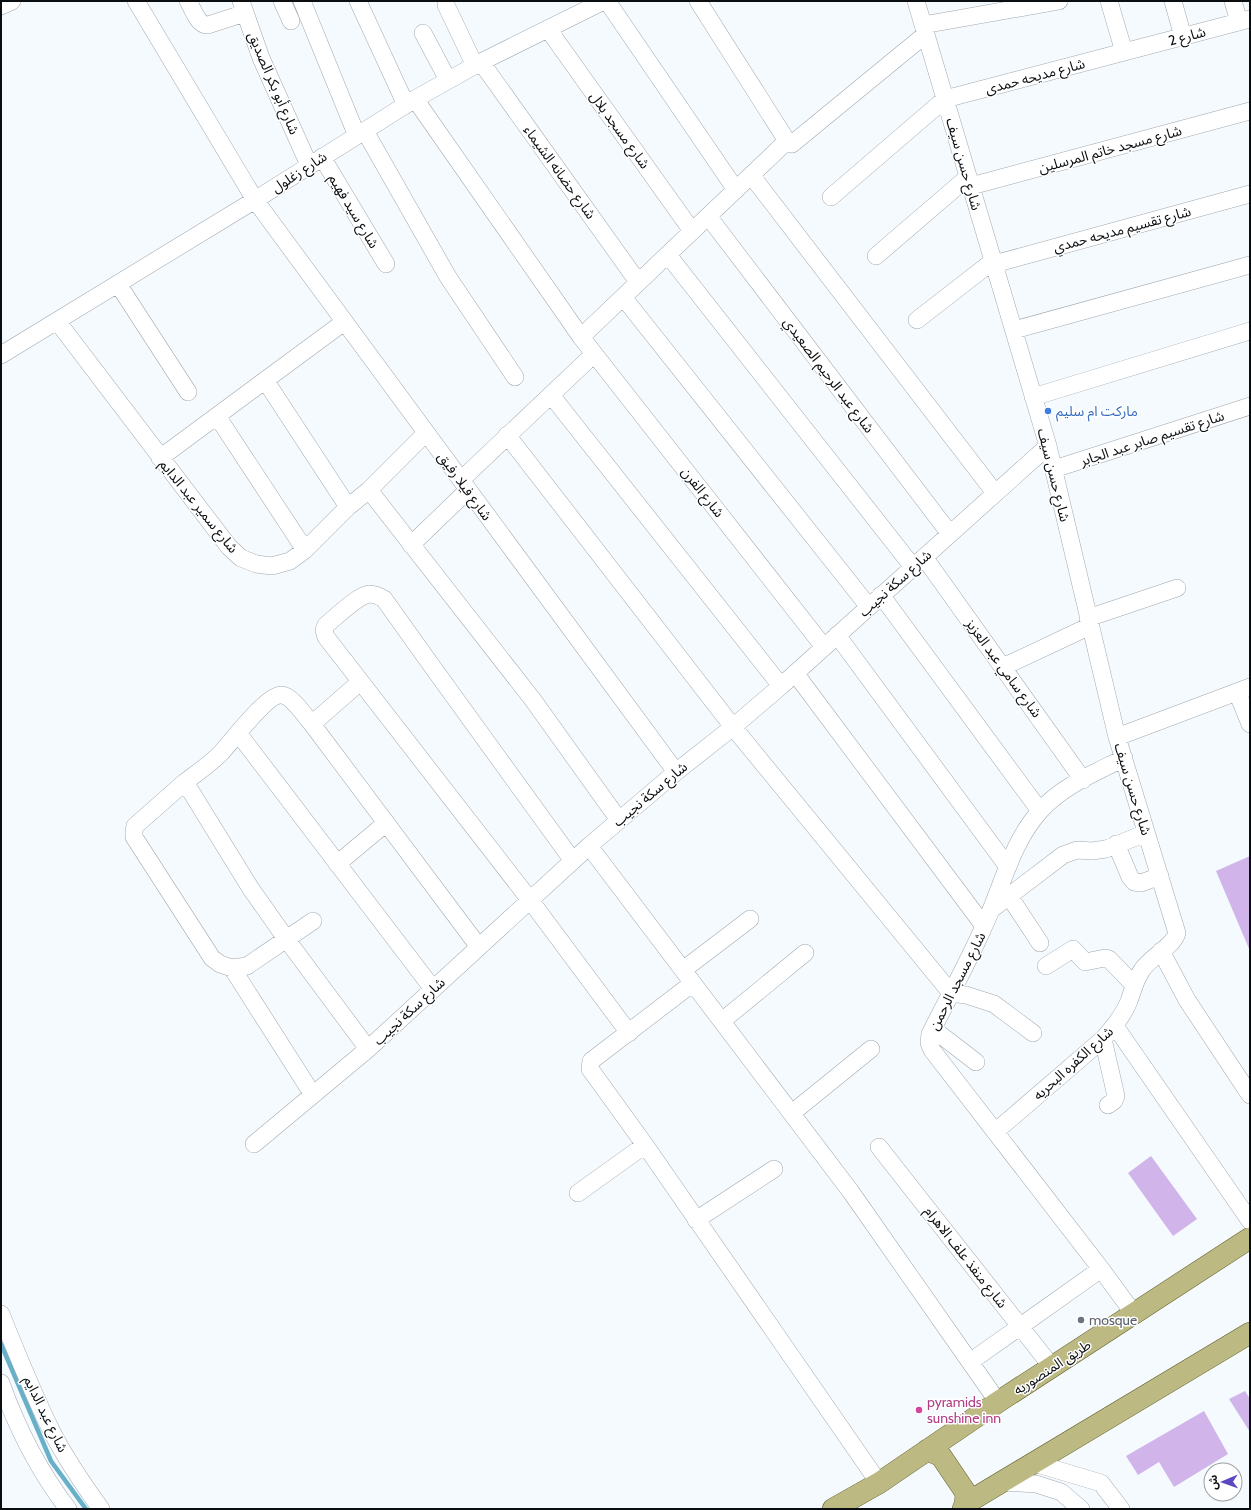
<svg xmlns="http://www.w3.org/2000/svg" width="1251" height="1510" viewBox="0 0 1251 1510" font-family="Cabin,'Noto Sans Arabic',sans-serif">
	<style>
		.lines { fill: none; stroke-linecap: round; stroke-linejoin: round }
		.stream { stroke: #67b0c8; stroke-width: 4.5 }
		.building { fill: #d1b4ea }
		.minor-casing { stroke: #a0a8af; stroke-width: 18 }
		.major-casing { stroke: #615f26; stroke-width: 22 }
		.minor { stroke: #fff; stroke-width: 17 }
		.major { stroke: #bcb983; stroke-width: 21 }
		.shop-dot { fill: #3f7fe0; stroke: #fff; stroke-width: 1.5 }
		.worship-dot { fill: #6b7280; stroke: #fff; stroke-width: 1.5 }
		.hotel-dot { fill: #d1479c; stroke: #fff; stroke-width: 1.5 }
		.labels { text-anchor: middle; dominant-baseline: central; stroke-width: 3; stroke-linejoin: round; paint-order: stroke }
		.street-label { font-size: 14px; fill: #0b0e11; stroke: #fff }
		.shop-label { font-size: 14px; fill: #366cbe; stroke: #fff; text-anchor: start }
		.worship-label { font-size: 14px; fill: #5b616d; stroke: #fff; text-anchor: start }
		.hotel-label { font-size: 14px; fill: #b23c85; stroke: #fff; text-anchor: start }
	</style>
	<rect width="100%" height="100%" fill="#f4fafe"/>
	<g class="lines">
		<path class="stream" d="M1 1344 51 1461 86 1509"/>
	</g>
	<path class="building" d="M1250 856V951L1216 871Z
		M1151 1156 1197 1219 1173 1236 1128 1173Z
		M1245 1391 1250 1399V1432L1229 1399Z
		M1204 1411 1228 1454 1174 1487 1159 1462 1138 1475 1126 1456Z"/>
	<g class="lines">
		<defs>
			<path id="minor" d="M136 1 255 200 676 772
				M188 1C193 9 198 26 208 25L245 13
				M241 1 261 58 309 165
				M282 1 291 21
				M302 1 357 136
				M358 1 406 105
				M607 1 736 190
				M698 1 787 141 792 144 926 34
				M916 1 1048 446 1117 737 1177 933C1173 947 1150 957 1142 970 1135 980 1133 990 1129 1001 1123 1016 1114 1027 1103 1039L995 1132
				M1109 1 1124 52
				M1173 1 1183 37
				M1233 1 1239 22
				M446 5 475 66
				M1 6 12 1
				M923 25 1059 1
				M548 29 692 231
				M423 33 448 80
				M481 62 638 282
				M415 99 581 337 824 647
				M365 131 448 277 515 377
				M322 157 386 264
				M751 175 995 493
				M971 186 1250 111
				M831 197 945 99 1250 19
				M708 216 950 534
				M668 255 913 567
				M876 256 968 177
				M994 264 1250 194
				M118 284 188 392
				M623 297 869 607
				M917 320 993 261
				M57 321 229 547 241 558 256 564 272 566 290 561 305 550 348 507 369 490 426 433
				M1014 330 1250 265
				M581 337 787 141
				M1 355 255 200 415 99 481 62 604 1
				M265 380 348 507
				M551 395 781 686
				M1033 397 1250 331
				M217 416 305 550
				M507 435 733 727 951 993 966 995 994 1004 1033 1033
				M160 458 344 322
				M1054 469 1250 406
				M461 480 594 354
				M369 490 533 700 619 820
				M411 545 468 490
				M924 557 1083 780
				M881 595 1040 811
				M1088 618 1177 588
				M837 635 1008 867
				M1003 667 1090 626
				M795 673 984 926
				M1237 692 1250 724
				M312 724 360 682
				M238 733 433 989
				M1117 737 1250 687
				M1124 758C1095 773 1062 786 1040 811 1011 843 1002 888 984 926 968 963 948 998 930 1034L929 1043 932 1050 1101 1269 1134 1314
				M185 782 135 826 134 832V837L212 958 220 964 232 968 247 966 313 921
				M1116 844 1130 877 1134 882 1141 883 1160 876
				M589 846 851 1192 998 1402
				M573 861 434 669 384 599C379 596 375 594 369 594 357 596 336 617 326 625L324 630 326 637 530 900 629 1033
				M337 864 385 824
				M1009 896 1040 943
				M992 909 1063 855 1077 850 1092 851 1106 849 1146 833
				M1161 951 1187 1000 1250 1095
				M1046 966 1073 949 1085 962 1105 958 1109 959 1134 985
				M232 968 313 1095
				M683 970 750 919
				M693 983 591 1061 590 1069 645 1145 879 1483
				M722 1021 805 953
				M1115 1026 1250 1221
				M933 1029 976 1062
				M1103 1039 1116 1096 1114 1101 1108 1105
				M368 1049 287 940 251 889 185 782C197 773 210 764 221 753 231 742 268 693 282 695 292 696 305 716 312 724L479 947
				M792 1113 871 1049
				M254 1144 368 1049 589 846 676 772 733 727 781 686 1048 446
				M879 1147 1052 1367
				M578 1193 645 1145
				M696 1220 774 1169
				M1 1314C17 1354 33 1394 52 1432 66 1459 83 1484 101 1509
				M970 1362 1101 1269
				M1 1383C17 1428 39 1471 68 1509
				M1034 1463 1101 1483 1121 1509
				M1003 1482 1036 1484 1061 1492 1081 1509"/>
			<path id="major" d="M927 1450 941 1456 964 1490 966 1495 965 1504
				M833 1509 879 1483 998 1402 1250 1238
				M963 1509 965 1504 1250 1333"/>
		</defs>
		<use href="#minor" class="minor-casing"/>
		<use href="#major" class="major-casing"/>
		<use href="#minor" class="minor"/>
		<use href="#major" class="major"/>
	</g>
	<circle class="shop-dot" cx="1048" cy="411" r="4"/>
	<circle class="worship-dot" cx="1081" cy="1320" r="4"/>
	<circle class="hotel-dot" cx="919" cy="1410" r="4"/>
	<g class="labels">
		<g class="street-label">
			<text transform="translate(1187 36) rotate(-15)">شارع 2</text>
			<text transform="translate(1035 76) rotate(-15)">شارع مديحه حمدى</text>
			<text transform="translate(274 83) rotate(67)">شارع أبو بكر الصديق</text>
			<text transform="translate(620 130) rotate(54)">شارع مسجد بلال</text>
			<text transform="translate(1110 149) rotate(-15)">شارع مسجد خاتم المرسلين</text>
			<text transform="translate(964 164) rotate(74)">شارع حسن سيف</text>
			<text transform="translate(299 172) rotate(-33)">شارع زغلول</text>
			<text transform="translate(560 172) rotate(54)">شارع حضانه الشيماء</text>
			<text transform="translate(354 211) rotate(59)">شارع سيد فهيم</text>
			<text transform="translate(1122 229) rotate(-15)">شارع تقسيم مديحه حمدي</text>
			<text transform="translate(829 375) rotate(53)">شارع عبد الرحيم الصعيدي</text>
			<text transform="translate(1152 438) rotate(-18)">شارع تقسيم صابر عبد الجابر</text>
			<text transform="translate(1054 475) rotate(76)">شارع حسن سيف</text>
			<text transform="translate(465 486) rotate(54)">شارع فيلا رفيق</text>
			<text transform="translate(703 492) rotate(52)">شارع الفرن</text>
			<text transform="translate(199 506) rotate(51)">شارع سمير عبد الدايم</text>
			<text transform="translate(895 583) rotate(-42)">شارع سكة نجيب</text>
			<text transform="translate(1004 668) rotate(54)">شارع سامي عبد العزيز</text>
			<text transform="translate(1133 789) rotate(73)">شارع حسن سيف</text>
			<text transform="translate(650 794) rotate(-40)">شارع سكة نجيب</text>
			<text transform="translate(957 981) rotate(-63)">شارع مسجد الرحمن</text>
			<text transform="translate(409 1011) rotate(-43)">شارع سكة نجيب</text>
			<text transform="translate(1073 1063) rotate(-42)">شارع الكفره البحريه</text>
			<text transform="translate(966 1257) rotate(52)">شارع منفذ علف الاهرام</text>
			<text transform="translate(1052 1367) rotate(-33)">طريق المنصوريه</text>
			<text transform="translate(46 1414) rotate(64)">شارع عبد الدايم</text>
		</g>
		<g class="shop-label">
			<text x="1056" y="411">ماركت ام سليم</text>
		</g>
		<g class="worship-label">
			<text x="1089" y="1320">mosque</text>
		</g>
		<g class="hotel-label">
			<text x="927" y="1402">pyramids<tspan x="927" dy="16">sunshine inn</tspan></text>
		</g>
	</g>
	<rect width="1251" height="1510" fill="none" stroke="#0b0e11" stroke-width="4"/>
	<g transform="translate(1223 1482) rotate(268)"><circle r="19" fill="#ffffff" stroke="#9d9fa0"/>
	<path d="M0-3L7 15L0 10L-7 15Z" fill="#5d48c1"/>
	<text y="-6" font-size="11" font-weight="bold" text-anchor="middle" fill="#0b0e11">ش</text>
	</g>
</svg>
